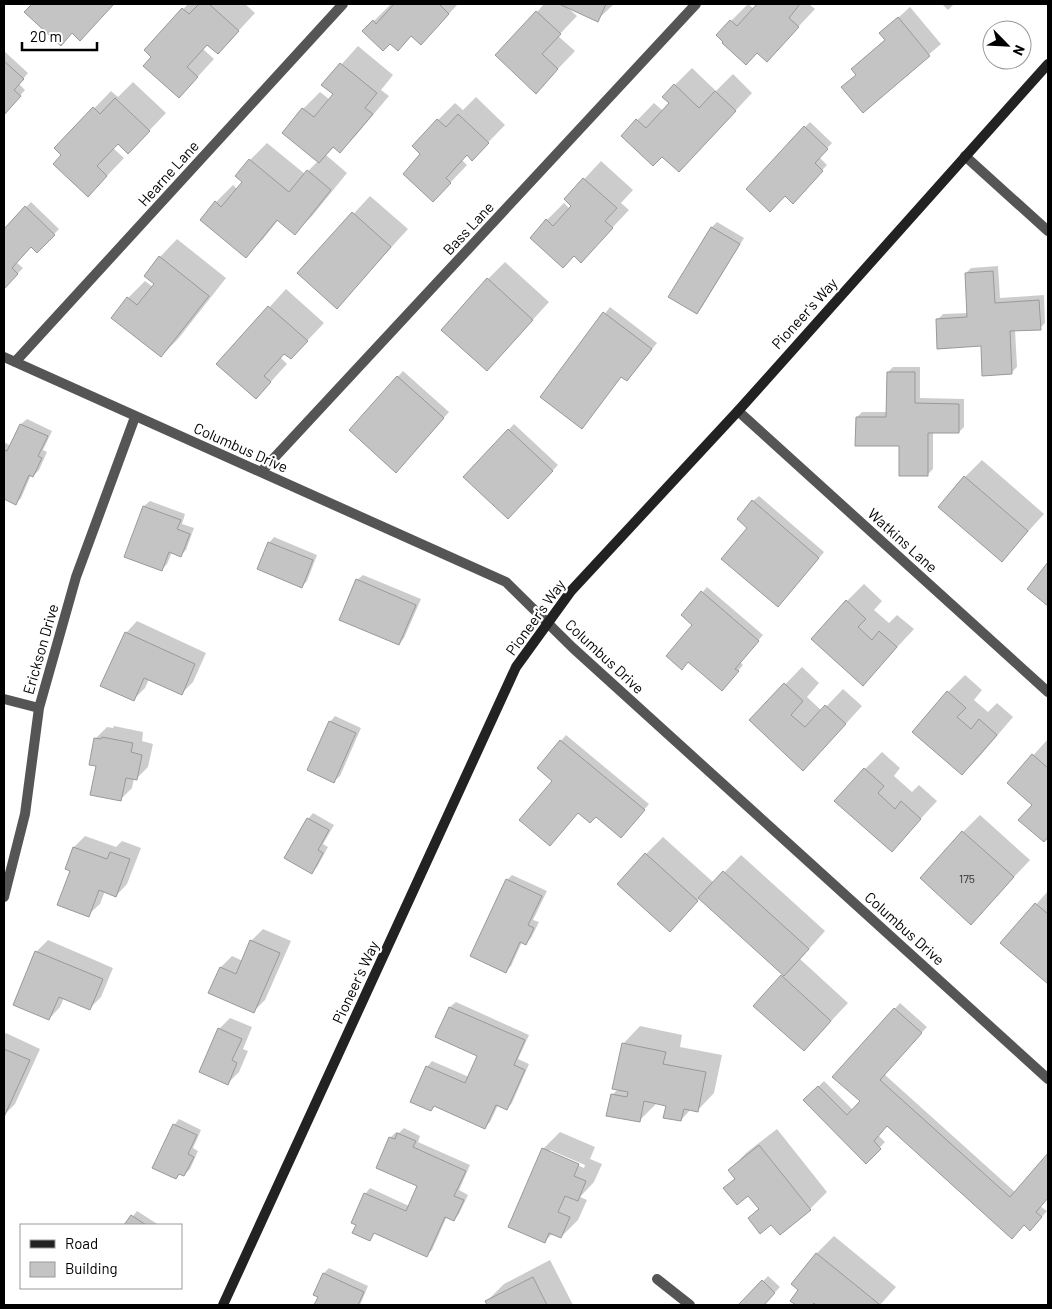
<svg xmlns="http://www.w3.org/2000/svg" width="1052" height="1309" viewBox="0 0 1052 1309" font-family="Barlow,sans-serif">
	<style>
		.shadow { fill: #0003; fill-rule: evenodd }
		.building { fill: #c4c4c4; stroke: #999 }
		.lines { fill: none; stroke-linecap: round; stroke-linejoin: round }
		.street { stroke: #555; stroke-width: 10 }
		.secondary { stroke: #222; stroke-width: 10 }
		.labels { text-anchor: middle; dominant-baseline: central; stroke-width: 4.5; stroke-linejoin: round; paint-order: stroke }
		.number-label { font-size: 12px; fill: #313131 }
		.street-label { font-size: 15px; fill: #000; stroke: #fff }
	</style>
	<rect width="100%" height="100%" fill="#fff"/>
	<path class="shadow" d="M34 4H113L86 34 72 32 26 12Z
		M188 4H245L255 13 218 53 208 44 203 49 214 59 179 97 153 57 146 50Z
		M391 4 393 7 396 4H458L438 26 390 42 364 31Z
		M544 4H614L597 20 568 8 577 16 558 36 575 51 536 92 537 12Z
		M748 4 754 9 759 4H809L815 9 767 60 731 21Z
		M942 4H954L948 10Z
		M910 7 941 44 863 111 843 87 857 74 853 69 886 39 881 33Z
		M358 46 393 75 381 90 389 96 357 134 340 152 334 147 326 155 347 173 312 216 295 233 279 219 263 239 246 256 216 202 233 185 238 190 244 182 250 160 267 143 305 174 318 161 303 109 320 92 330 100 334 94 323 85Z
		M4 51 28 73 19 84 25 90 4 114Z
		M692 68 716 91 733 74 752 93 696 153 622 136 654 103 663 111 671 103 675 85Z
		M133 82 166 113 145 135 118 143 113 148 124 158 105 178 63 155 56 148 111 91 118 97Z
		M476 97 505 125 472 159 467 154 462 160 467 165 450 183 422 154 438 120 455 103 463 110Z
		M810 122 832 143 819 157 827 165 798 196 805 127Z
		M601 161 633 190 621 203 629 210 581 261 547 220 564 203 570 209 573 205 566 199Z
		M370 196 408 229 337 307 299 273Z
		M31 202 59 229 37 252 31 246 16 262 23 268 4 288V230Z
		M717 222 744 238 702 307 697 313 712 227Z
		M177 239 226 278 178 339 161 356 112 318 128 298 145 281 153 287 156 283 145 275 160 257Z
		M505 262 549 302 487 370 488 279Z
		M998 266 1000 298 1044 295 1045 323 1040 328 1015 330 1017 367 1011 373 982 345 937 320 943 314 968 313 966 273 971 268Z
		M286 289 324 323 291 358 285 353 281 358 287 364 256 398 218 364Z
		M610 307 657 343 632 374 627 380 622 376 541 397Z
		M893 367H920V398L964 399V427L959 432H933V469L928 474 900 445 857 417 862 412H888V372Z
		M403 371 449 412 401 466 350 430Z
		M27 419 52 431 43 450 47 452 39 470 33 476 31 475 21 498 16 503 4 498V442L11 446 21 424Z
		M514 424 558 465 508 518 465 477Z
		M982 460 1044 514 1002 560 965 477Z
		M759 496 824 552 783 600 749 528 753 501Z
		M150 501 185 514 182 524 194 528 186 550 181 555 172 552 167 564 161 570 126 557 144 506Z
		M274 537 317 555 307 581 302 586 269 543Z
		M363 575 421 599 404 638 399 644 357 580Z
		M864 584 882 601 874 610 889 623 897 615 914 629 863 684 847 601Z
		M707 587 763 635 740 662 743 665 727 684 689 661 682 668 694 625 683 615Z
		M137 621 206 653 193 682 181 694 149 679 145 688 133 700 126 633Z
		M802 667 819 683 807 697 822 711 843 689 862 706 820 752 751 720Z
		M965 675 982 690 974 700 988 712 997 703 1013 717 979 757 962 774 948 692Z
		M335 716 361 728 340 776 334 781 330 722Z
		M114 726 143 732 142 741 153 744 148 767 137 778H134L132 788 121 799 98 765 90 764 96 738 107 727 113 728Z
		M566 735 649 804 626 831 553 781 538 768Z
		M1048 739V836L1044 841 1034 805 1009 782Z
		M882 752 900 768 894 776 912 792 919 785 937 801 892 850 865 769Z
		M313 813 334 825 323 844 328 847 317 867 311 872 308 819Z
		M980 815 1030 860 971 923 963 832Z
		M85 836 116 847 122 841 141 848 127 884 116 896 105 891 100 904 88 915 72 870 74 847Z
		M663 837 714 883 741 855 825 931 800 959 848 1003 804 1050 755 1005 784 974 700 898 670 930 646 854Z
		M512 875 547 891 533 920 539 922 531 938 526 943 522 942 511 966 506 971 507 880Z
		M1048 891V983L1002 943Z
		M263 929 291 941 265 1000 254 1011 221 967 232 956 243 961 251 941Z
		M48 940 113 968 101 997 90 1008 64 998 60 1007 49 1019 36 952Z
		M456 1002 529 1035 518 1059 529 1064 512 1103 507 1109 498 1105 490 1122 485 1127 436 1105 431 1110 427 1067 432 1061 469 1077 479 1055 437 1037 450 1007Z
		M900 1003 927 1027 884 1074 1015 1192 1048 1155V1197L1040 1206 1047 1211 1036 1224 887 1125 878 1135 885 1142 866 1162 805 1100 824 1081 853 1110 861 1101 834 1077Z
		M230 1018 252 1027 243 1049 248 1051 239 1072 227 1084 219 1029Z
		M640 1026 682 1035 680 1047 722 1055 714 1093 697 1111 691 1109 681 1120 667 1105 657 1103 639 1121 612 1095 618 1089 623 1044Z
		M6 1033 40 1049 15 1104 4 1115V1035Z
		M179 1119 201 1130 193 1148 198 1151 190 1169 184 1175 181 1173 176 1178 174 1125Z
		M404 1128 420 1136 418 1142 470 1165 459 1190 468 1195 459 1214 454 1220 447 1216 432 1250 426 1256 375 1233 370 1239 365 1194 370 1188 409 1206 418 1185 377 1167 391 1137 396 1132 399 1133Z
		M777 1129 827 1192 810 1209 772 1223 749 1218 759 1208 749 1194 725 1188 735 1178 729 1171 746 1153Z
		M560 1132 595 1147 590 1159 602 1164 594 1182 580 1197 587 1200 578 1220 561 1237 553 1233 545 1241 543 1149ZM550 1150 585 1165 584 1168 550 1153Z
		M137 1211 159 1225H126Z
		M834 1236 896 1287 880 1305H818L815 1302 812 1305H798L791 1300 800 1290 792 1284 817 1253Z
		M550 1260 573 1305H489L487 1301 504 1284Z
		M329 1268 368 1286 360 1305H315L319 1296 314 1294 324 1273Z
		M768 1276 780 1287 763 1305H742L741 1304Z"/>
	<path class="building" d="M32 4H114L80 41 72 33 61 46 24 12Z
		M199 4H209L239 31 218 54 207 45 187 67 198 77 179 98 143 66 151 57 144 50 182 8 189 14Z
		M394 4H441L440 5 449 14 421 45 411 36 398 51 390 44 383 51 362 31 373 20 376 24Z
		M559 4H606L598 22Z
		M757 4H800L789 18 799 27 767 62 757 53 746 65 722 43 723 42 716 35 730 20 737 26Z
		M536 11 561 34 542 54 558 69 536 94 495 55Z
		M898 17 930 56 863 113 841 87 856 75 851 69 885 40 879 33Z
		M4 61 24 79 14 90 21 96 4 115Z
		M340 63 377 93 365 108 373 114 340 153 333 147 319 163 282 133 302 108 314 117 333 94 321 85Z
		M674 84 699 108 715 91 736 111 679 172 662 157 653 166 621 136 636 119 646 128 669 103 662 97Z
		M115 98 150 131 128 154 118 144 97 166 107 176 88 197 53 164 61 155 54 148 93 107 100 114Z
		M458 114 489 143 472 161 467 155 446 178 451 183 433 202 403 174 420 154 412 146 437 119 446 127Z
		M804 126 828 149 815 163 823 171 793 204 785 196 770 212 746 189Z
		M249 159 289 192 307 170 331 190 295 235 277 220 246 258 200 220 215 201 221 207 242 182 235 176Z
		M583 178 617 208 605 221 613 228 581 263 574 256 563 268 530 238 546 219 553 226 571 206 564 199Z
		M25 206 55 235 37 253 31 247 12 268 18 274 4 289V229Z
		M352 212 391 247 337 309 297 273Z
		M711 227 740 244 697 314 668 297Z
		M159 256 209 296 161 357 111 318 127 297 137 305 154 284 144 276Z
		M993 271 995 303 1039 300 1041 330 1010 331 1012 374 982 376 981 346 937 349 936 319 967 317 965 273Z
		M487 278 533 320 487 371 441 330Z
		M268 306 308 341 291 359 284 354 264 376 271 382 256 399 216 364Z
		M603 312 652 349 627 381 621 377 582 429 540 397Z
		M887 372H915V403L959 404V433H928V476H899V446H855L856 417H886Z
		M397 376 444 418 396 473 349 430Z
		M20 424 48 436 38 456 42 458 33 477 29 475 16 505 4 499V450L7 451Z
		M508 429 553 471 508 519 463 477Z
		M964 476 1028 531 1002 562 938 507Z
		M752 500 819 558 778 607 721 559 747 528 737 519Z
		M143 506 181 520 177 529 190 534 181 557 169 552 162 571 124 557Z
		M268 542 313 560 302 588 257 569Z
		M1048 562V606L1027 589Z
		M356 579 416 605 399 645 339 620Z
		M701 591 759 641 735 669 739 671 722 691 688 662 682 670 666 656 692 625 681 615Z
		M846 600 866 619 858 627 872 640 879 631 897 647 863 686 811 639Z
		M125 632 195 664 182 695 144 678 134 701 100 686Z
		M784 683 803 701 791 715 805 727 825 705 846 724 803 771 749 720Z
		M947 691 966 708 957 717 971 729 979 719 997 735 962 775 912 732Z
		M329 721 356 733 334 783 307 770Z
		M102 737 133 743 131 752 142 755 137 780 126 778 121 801 90 795 96 766 89 765 94 738 101 739Z
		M560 740 645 810 621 838 596 817 590 823 578 813 550 846 519 820 552 781 537 768Z
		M1032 754 1048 768V837L1044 842 1018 820 1032 805 1007 783Z
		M864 768 884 786 878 793 895 809 901 801 921 819 892 852 834 801Z
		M307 818 329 830 318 850 323 853 312 874 284 858Z
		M962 831 1014 877 971 925 920 878Z
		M73 847 107 859 110 852 130 859 116 897 99 890 89 917 57 905 70 871 65 869Z
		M645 853 698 901 670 932 617 884Z
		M723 871 809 949 784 976 698 898Z
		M506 879 542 896 528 925 534 928 526 945 520 942 506 973 470 956Z
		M1035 903 1048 914V984L1000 943Z
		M250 940 280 953 254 1013 208 993 220 967 236 974Z
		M35 951 103 979 90 1010 59 997 49 1020 13 1005Z
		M781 975 831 1021 804 1051 753 1006Z
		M449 1007 525 1040 514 1065 525 1070 507 1110 496 1105 485 1129 434 1106 431 1111 410 1102 426 1066 465 1083 477 1056 435 1037Z
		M894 1008 922 1033 880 1080 1010 1197 1048 1153V1198L1036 1212 1042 1217 1030 1231 1024 1225 1012 1239 887 1126 874 1141 881 1149 866 1164 803 1100 818 1086 847 1115 860 1101 832 1077Z
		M218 1028 242 1039 232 1060 237 1063 228 1085 199 1072Z
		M622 1043 666 1052 663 1064 706 1072 698 1112 684 1109 681 1121 663 1118 666 1106 644 1101 640 1122 606 1116 611 1094 627 1097 628 1092 612 1089Z
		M4 1049 30 1060 4 1117Z
		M173 1124 197 1135 188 1154 194 1157 184 1176 179 1174 176 1179 152 1168Z
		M397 1133 416 1141 413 1147 466 1171 454 1196 464 1200 454 1221 445 1217 427 1257 374 1233 370 1241 352 1233 356 1225 351 1223 364 1193 406 1211 417 1186 376 1168 389 1137 395 1139Z
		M759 1145 811 1210 780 1235 771 1225 760 1234 748 1218 759 1209 748 1196 737 1205 723 1188 735 1179 728 1170Z
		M542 1148 579 1164 574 1176 586 1181 578 1201 565 1196 558 1212 570 1217 561 1238 549 1233 545 1243 508 1227Z
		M131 1215 146 1225H124Z
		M816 1253 879 1304V1305H816L814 1303 812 1305H796L790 1301 798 1290 791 1284Z
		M323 1273 364 1292 358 1305H314L318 1297 313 1295Z
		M533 1277 547 1305H487L485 1301Z
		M762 1280 775 1293 764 1305H740L739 1304Z"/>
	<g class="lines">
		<path class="street" d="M965 156 1048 231
			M4 357 506 582 573 648 1048 1079
			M15 362 343 4
			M738 411 1048 692
			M261 472 696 4
			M4 699 39 708
			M4 897 25 814 39 708 76 577 135 417
			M657 1279 690 1305"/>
		<path class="secondary" d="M223 1305 516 667 571 591 738 411 1048 64"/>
	</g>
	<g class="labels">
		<g class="number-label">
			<text x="967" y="878">175</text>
		</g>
		<g class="street-label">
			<text transform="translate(168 173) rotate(-48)">Hearne Lane</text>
			<text transform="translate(468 228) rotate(-47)">Bass Lane</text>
			<text transform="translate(804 313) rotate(-48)">Pioneer's Way</text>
			<text transform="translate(241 447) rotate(24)">Columbus Drive</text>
			<text transform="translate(903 540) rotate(42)">Watkins Lane</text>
			<text transform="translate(535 617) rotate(-54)">Pioneer's Way</text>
			<text transform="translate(40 649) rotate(-74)">Erickson Drive</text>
			<text transform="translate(605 656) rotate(43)">Columbus Drive</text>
			<text transform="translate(905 928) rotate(42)">Columbus Drive</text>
			<text transform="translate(355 982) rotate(-65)">Pioneer's Way</text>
		</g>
	</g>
	<rect width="1052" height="1309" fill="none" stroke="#000000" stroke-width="10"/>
	<rect x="20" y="1224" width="162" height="65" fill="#ffffff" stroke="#999999"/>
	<rect x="30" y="1240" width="25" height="8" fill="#222222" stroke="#999999"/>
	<text x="65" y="1249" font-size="15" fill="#000000">Road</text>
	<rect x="30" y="1262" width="25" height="15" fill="#c4c4c4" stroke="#999999"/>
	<text x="65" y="1274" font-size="15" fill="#000000">Building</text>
	<g transform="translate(1007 45) rotate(114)"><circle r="24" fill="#ffffff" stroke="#999999"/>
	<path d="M0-4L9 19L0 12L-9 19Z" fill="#000000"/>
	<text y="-8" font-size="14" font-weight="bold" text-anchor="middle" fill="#000000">N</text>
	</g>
	<path d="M22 42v8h75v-8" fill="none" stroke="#000000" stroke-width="2.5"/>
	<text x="30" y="42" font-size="15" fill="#000000" stroke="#ffffff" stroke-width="4" paint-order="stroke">20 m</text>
</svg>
